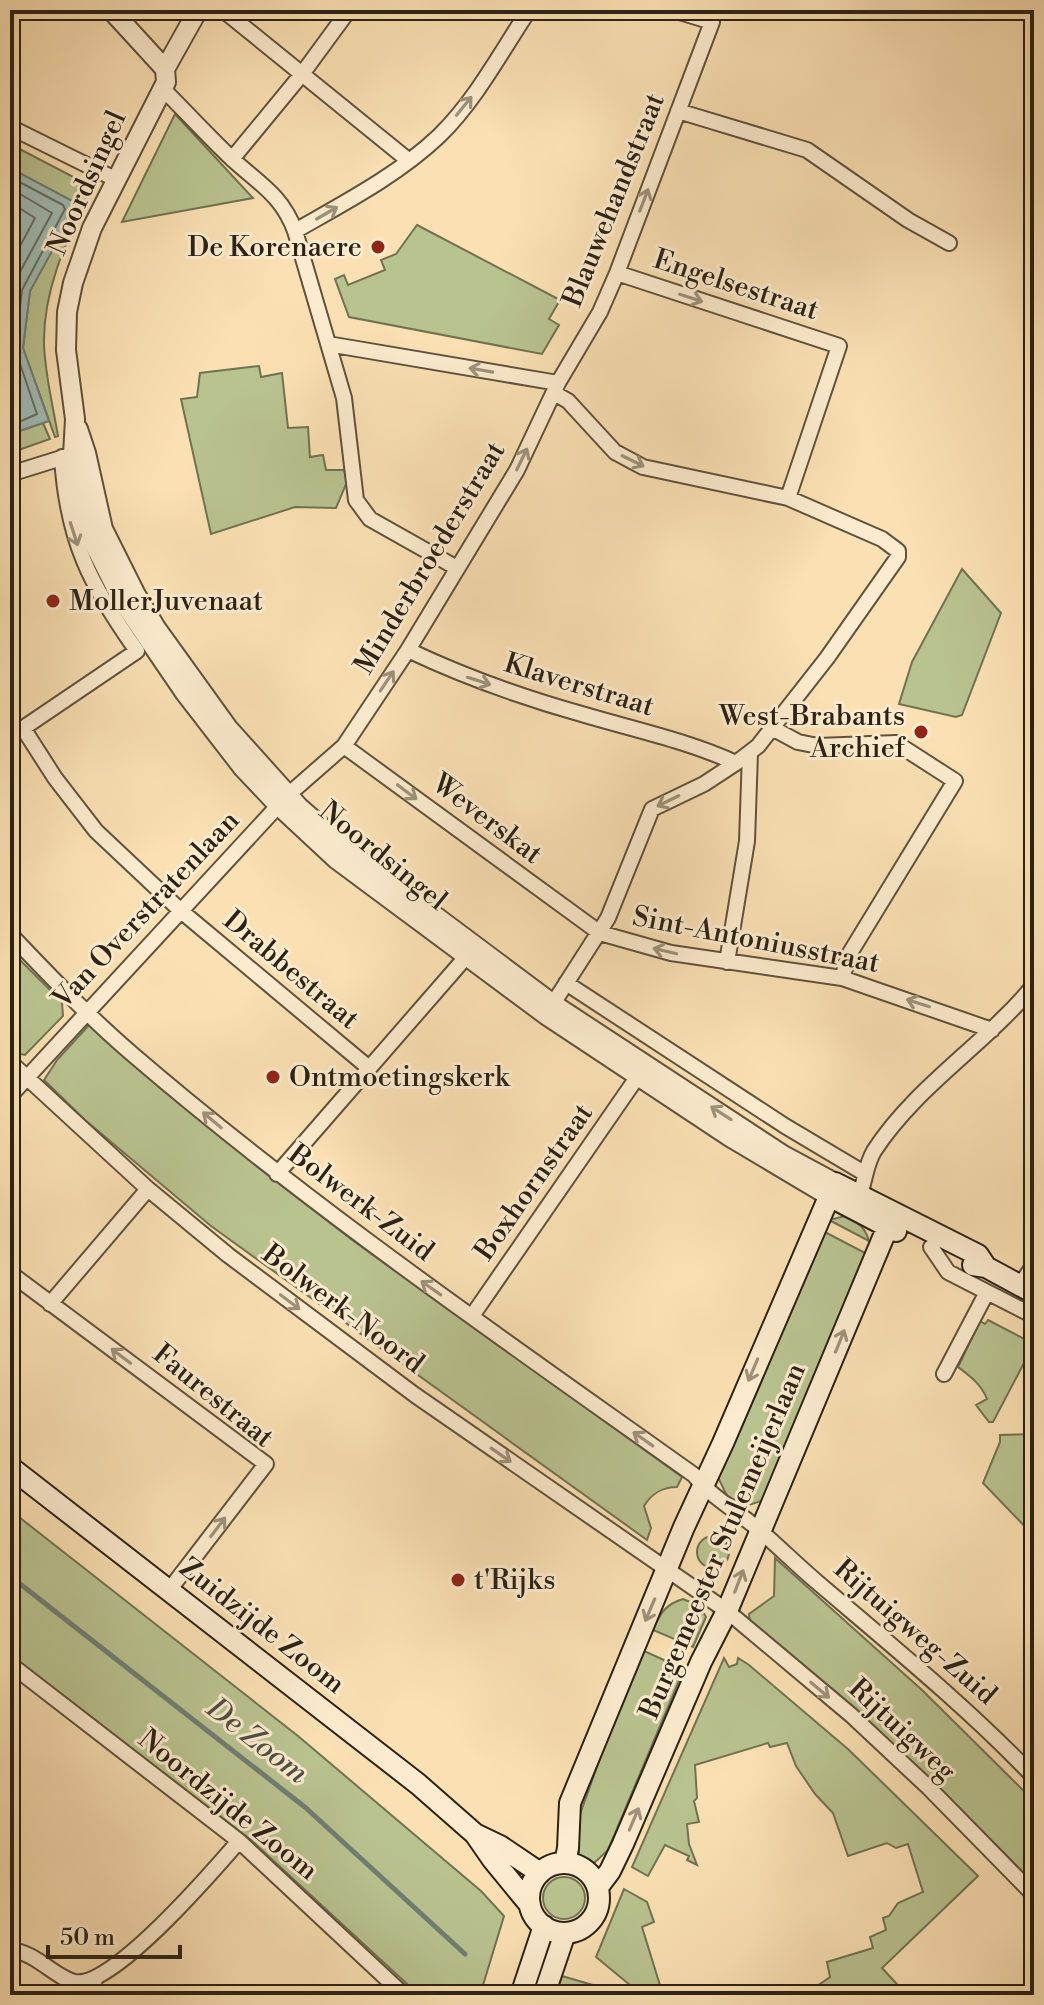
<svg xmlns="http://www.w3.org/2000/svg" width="1044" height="2005" viewBox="0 0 1044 2005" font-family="'Libre Bodoni',serif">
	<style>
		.green { fill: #b9c390; stroke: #727252; stroke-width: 2 }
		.water { fill: #a0bbb4; stroke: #717e74; stroke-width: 2 }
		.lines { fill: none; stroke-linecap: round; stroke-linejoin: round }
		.shore { stroke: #666e64; stroke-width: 2 }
		.stream { stroke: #717e74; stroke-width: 5 }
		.minor-casing { stroke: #5f523c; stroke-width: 18 }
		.tertiary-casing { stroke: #5f523c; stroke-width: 22 }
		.secondary-casing { stroke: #2b2215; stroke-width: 24 }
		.minor { stroke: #fcebce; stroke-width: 14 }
		.tertiary { stroke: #fcebce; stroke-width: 18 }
		.secondary { stroke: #fcebce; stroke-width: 20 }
		.oneway { stroke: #9e917b }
		.poi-dot { fill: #8f2418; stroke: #fcebce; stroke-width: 3 }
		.labels { text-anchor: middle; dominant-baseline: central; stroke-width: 6; stroke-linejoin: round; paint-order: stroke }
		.street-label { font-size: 28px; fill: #2b2215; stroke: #fcebce }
		.poi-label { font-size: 28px; fill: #2b2215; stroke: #fcebce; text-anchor: start }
		.water-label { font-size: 30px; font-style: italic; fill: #4e5045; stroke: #fcebce }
	</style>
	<rect width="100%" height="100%" fill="#fae0b3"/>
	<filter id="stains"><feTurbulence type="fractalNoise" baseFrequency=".0025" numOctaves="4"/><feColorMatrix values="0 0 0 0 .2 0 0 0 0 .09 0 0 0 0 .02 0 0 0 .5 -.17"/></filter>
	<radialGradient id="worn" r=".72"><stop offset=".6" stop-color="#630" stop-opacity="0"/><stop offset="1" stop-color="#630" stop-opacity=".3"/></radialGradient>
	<path class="green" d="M175 114 253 198 122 222Z
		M10 144 85 183 84 187 90 191C67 240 43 289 44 344 45 375 53 406 58 436L55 437 23 348 30 291 77 204 10 168Z
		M417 225 560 300 549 319 559 325 542 354 349 317 335 279 344 275 348 285 385 270 381 260 396 254Z
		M259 366 261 377 282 373 288 428 308 427 310 457 323 455 326 470H344L347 482 336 508 295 507 211 534 181 399 197 397 200 373Z
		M43 423 50 439 10 453V434Z
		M962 569 1001 613 962 715 956 717 899 704 912 662Z
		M10 950 50 990 54 987 66 999 62 1003 63 1016 25 1055 16 1053 10 1055Z
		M90 1024 163 1090 351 1239 682 1477 677 1487C663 1487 651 1494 644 1506L651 1528 647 1540 211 1226 85 1120 44 1080 57 1060Z
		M845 1216C858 1222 865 1227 869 1241L829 1220Z
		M821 1230 869 1255 767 1499 746 1506 727 1496 715 1471Z
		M988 1320 1034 1344 993 1422H989L976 1405 987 1399C981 1384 970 1376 958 1367L980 1321 985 1324Z
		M1034 1434V1536L983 1483 1000 1442V1435Z
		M10 1510 298 1736 481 1891 504 1916 480 1995H419L251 1840 75 1708 10 1656Z
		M697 1552a16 16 0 1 1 32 0a16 16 0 1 1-32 0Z
		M775 1558 922 1690 1034 1801V1888L750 1624 749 1614 774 1596Z
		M683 1599 700 1606 706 1617 693 1647 653 1630C660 1613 666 1604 683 1599Z
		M644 1651 684 1669 608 1850 592 1865 579 1858 578 1820 609 1733Z
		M724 1658 729 1667 737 1664 738 1658 749 1665 849 1750 978 1876 882 1968 907 1995H808L807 1993 830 1977 827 1962 873 1948 870 1937 886 1930 883 1918 889 1916 898 1903 923 1892 908 1844 896 1848 887 1843 848 1856 833 1813 815 1794 796 1766 787 1743 770 1747 768 1743 695 1765 697 1798 694 1801 699 1822 687 1824 689 1844 697 1865 687 1860 689 1856 665 1845 648 1876 632 1867Z
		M543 1898a21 21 0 1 1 42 0a21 21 0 1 1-42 0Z
		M624 1889 647 1902 654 1922 642 1927 663 1995H642L596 1957Z
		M562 1976 627 1995H554Z"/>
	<path class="water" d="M10 168 78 204 30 291 23 348 49 421 10 434Z"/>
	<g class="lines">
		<path class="shore" d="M10 177 63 205 65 209 22 290 15 349 37 414 10 426
			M10 188 52 213 14 283 10 308
			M10 202 35 218 10 265"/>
		<path class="stream" d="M10 1576 306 1808 465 1954"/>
		<defs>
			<path id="minor" d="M223 10 408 160
				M162 88C185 111 206 134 229 156 256 182 281 193 295 231 344 203 398 175 439 136 476 100 501 52 529 10
				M678 111 807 150 908 220 949 243
				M10 127 115 179
				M232 159 302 74 349 10
				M295 231 344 398 356 500 370 519 457 568
				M617 273 839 346 788 498
				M328 344 558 383
				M10 474 71 455
				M408 650C465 677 524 698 585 715 636 730 688 741 736 763
				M23 728 55 778 96 831 181 911 369 1068
				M772 728 798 742 818 746 896 743 955 781 850 953 842 978
				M10 737 137 651C90 585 67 540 62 457
				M344 746 600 933 671 953 842 978 992 1030
				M10 934C49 975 88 1016 131 1053 309 1206 503 1339 694 1475 711 1497 737 1511 758 1529 778 1546 797 1565 817 1582 891 1645 967 1707 1034 1777
				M727 962 747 841 750 753
				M566 983 785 1126 864 1173
				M549 1010 608 918 652 809 704 784 736 763 758 746 827 658 898 557V551L882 539 788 498 643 467 615 452 568 401 554 393
				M10 1062 148 1189 228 1255 415 1395 727 1611 851 1715 929 1788 1034 1895
				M10 1096 288 795 344 746 408 650 517 470 558 383 600 312 617 273 712 22 673 10
				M277 1174 466 957
				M856 1204C865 1187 864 1168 874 1151 916 1086 986 1044 1034 985
				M931 1247 948 1272 1034 1316
				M10 1273 266 1464 170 1589
				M1020 1286 1034 1264
				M50 1304 148 1189
				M472 1316 638 1076
				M944 1374 987 1292
				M10 1664 239 1841 404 1995
				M10 1950C36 1952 55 1978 75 1982 112 1989 214 1870 239 1841
				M88 1995 95 1980"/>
			<path id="tertiary" d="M111 10 165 69
				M165 69 166 82 92 228 73 283 67 312 66 350 75 419 73 455 76 478 91 538 123 602 185 693 243 768 279 806 336 859 546 1015 730 1137 829 1196
				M165 69 198 10
				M78 429 86 453 103 529 136 595 156 628 228 728 299 807 355 856 553 1004 783 1155 835 1183"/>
			<path id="secondary" d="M829 1196 896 1231
				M973 1265 986 1267 1034 1293
				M10 1467 418 1784 475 1834 493 1860 530 1905
				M475 1834 500 1846 540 1873
				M565 1863 568 1848 570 1803 684 1527 723 1443 835 1183 978 1255 986 1267
				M529 1898a35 35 0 1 1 70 0a35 35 0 1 1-70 0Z
				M598 1887 610 1871 623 1844 701 1662 727 1611 893 1214
				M521 1995 544 1926
				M544 1995 565 1933"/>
		</defs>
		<use href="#minor" class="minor-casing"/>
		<use href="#tertiary" class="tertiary-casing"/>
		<use href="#secondary" class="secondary-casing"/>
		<use href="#minor" class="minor"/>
		<use href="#tertiary" class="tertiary"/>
		<use href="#secondary" class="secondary"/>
	</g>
	<defs><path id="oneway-shaft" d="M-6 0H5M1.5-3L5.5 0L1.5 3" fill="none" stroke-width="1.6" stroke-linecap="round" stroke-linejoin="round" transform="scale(2)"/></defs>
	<g class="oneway">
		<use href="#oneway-shaft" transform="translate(464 106) rotate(-51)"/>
		<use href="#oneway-shaft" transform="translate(644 200) rotate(-69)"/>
		<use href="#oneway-shaft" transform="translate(327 213) rotate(-30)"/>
		<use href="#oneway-shaft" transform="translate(691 298) rotate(18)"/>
		<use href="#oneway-shaft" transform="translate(481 370) rotate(-170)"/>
		<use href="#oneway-shaft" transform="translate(522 459) rotate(-64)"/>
		<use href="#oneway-shaft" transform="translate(633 461) rotate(26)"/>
		<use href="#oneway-shaft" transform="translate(74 534) rotate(72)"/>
		<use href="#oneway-shaft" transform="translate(387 681) rotate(-56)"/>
		<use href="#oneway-shaft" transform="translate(479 681) rotate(18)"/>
		<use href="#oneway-shaft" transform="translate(407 792) rotate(37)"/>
		<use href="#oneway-shaft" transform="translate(668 801) rotate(154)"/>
		<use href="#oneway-shaft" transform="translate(665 951) rotate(-167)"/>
		<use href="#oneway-shaft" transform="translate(918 1003) rotate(-162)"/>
		<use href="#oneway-shaft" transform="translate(721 1113) rotate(-147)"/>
		<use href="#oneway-shaft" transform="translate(212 1120) rotate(-140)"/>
		<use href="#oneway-shaft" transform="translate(431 1288) rotate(-145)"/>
		<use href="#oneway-shaft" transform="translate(290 1302) rotate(37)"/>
		<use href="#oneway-shaft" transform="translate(840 1341) rotate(-68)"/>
		<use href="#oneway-shaft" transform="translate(121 1356) rotate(-143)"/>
		<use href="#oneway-shaft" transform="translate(753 1370) rotate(113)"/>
		<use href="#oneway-shaft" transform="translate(643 1439) rotate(-145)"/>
		<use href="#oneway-shaft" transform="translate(501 1455) rotate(35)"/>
		<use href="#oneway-shaft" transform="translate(218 1527) rotate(-53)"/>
		<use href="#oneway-shaft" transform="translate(739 1581) rotate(-69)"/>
		<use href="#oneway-shaft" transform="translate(650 1610) rotate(113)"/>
		<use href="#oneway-shaft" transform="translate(820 1690) rotate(40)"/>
		<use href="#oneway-shaft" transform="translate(634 1819) rotate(-67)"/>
	</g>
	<g class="poi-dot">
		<circle cx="378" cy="247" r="8"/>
		<circle cx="53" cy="601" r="8"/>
		<circle cx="921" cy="732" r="8"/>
		<circle cx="273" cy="1077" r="8"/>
		<circle cx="458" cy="1580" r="8"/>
	</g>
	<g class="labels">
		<g class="street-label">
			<text transform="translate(87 183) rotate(-66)">Noordsingel</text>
			<text transform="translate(614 200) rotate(-68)">Blauwehandstraat</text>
			<text transform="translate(736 285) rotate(18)">Engelsestraat</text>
			<text transform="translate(430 558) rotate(-59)">Minderbroederstraat</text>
			<text transform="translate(579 685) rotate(17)">Klaverstraat</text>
			<text transform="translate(487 819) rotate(37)">Weverskat</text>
			<text transform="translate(383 856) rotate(39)">Noordsingel</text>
			<text transform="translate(146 910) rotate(-47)">Van Overstratenlaan</text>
			<text transform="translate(756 940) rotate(11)">Sint-Antoniusstraat</text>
			<text transform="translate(291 970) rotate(40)">Drabbestraat</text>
			<text transform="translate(534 1182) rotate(-55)">Boxhornstraat</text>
			<text transform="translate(361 1203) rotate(37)">Bolwerk-Zuid</text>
			<text transform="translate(343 1309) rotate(37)">Bolwerk-Noord</text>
			<text transform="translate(213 1396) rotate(39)">Faurestraat</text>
			<text transform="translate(723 1541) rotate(-67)">Burgemeester Stulemeijerlaan</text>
			<text transform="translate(262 1626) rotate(38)">Zuidzijde Zoom</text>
			<text transform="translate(915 1632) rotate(41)">Rijtuigweg-Zuid</text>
			<text transform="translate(902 1730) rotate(43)">Rijtuigweg</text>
			<text transform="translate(228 1805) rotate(39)">Noordzijde Zoom</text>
		</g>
		<g class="poi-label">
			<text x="362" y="247" text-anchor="end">De Korenaere</text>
			<text x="69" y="601">MollerJuvenaat</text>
			<text x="905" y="716" text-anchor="end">West-Brabants<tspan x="905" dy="32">Archief</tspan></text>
			<text x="289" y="1077">Ontmoetingskerk</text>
			<text x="474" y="1580">t'Rijks</text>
		</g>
		<g class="water-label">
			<text transform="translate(257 1741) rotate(38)">De Zoom</text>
		</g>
	</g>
	<rect width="1044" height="2005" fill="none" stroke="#fae0b3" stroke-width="40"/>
	<rect x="12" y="12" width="1020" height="1981" fill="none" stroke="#2b2215" stroke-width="4"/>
	<rect x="20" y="20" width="1004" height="1965" fill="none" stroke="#2b2215" stroke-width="2"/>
	<path d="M48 1945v12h132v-12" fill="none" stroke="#2b2215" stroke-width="4"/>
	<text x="60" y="1945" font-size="24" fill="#2b2215" stroke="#fcebce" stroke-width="6" paint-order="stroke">50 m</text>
	<rect width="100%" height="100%" filter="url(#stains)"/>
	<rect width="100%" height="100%" fill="url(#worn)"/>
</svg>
